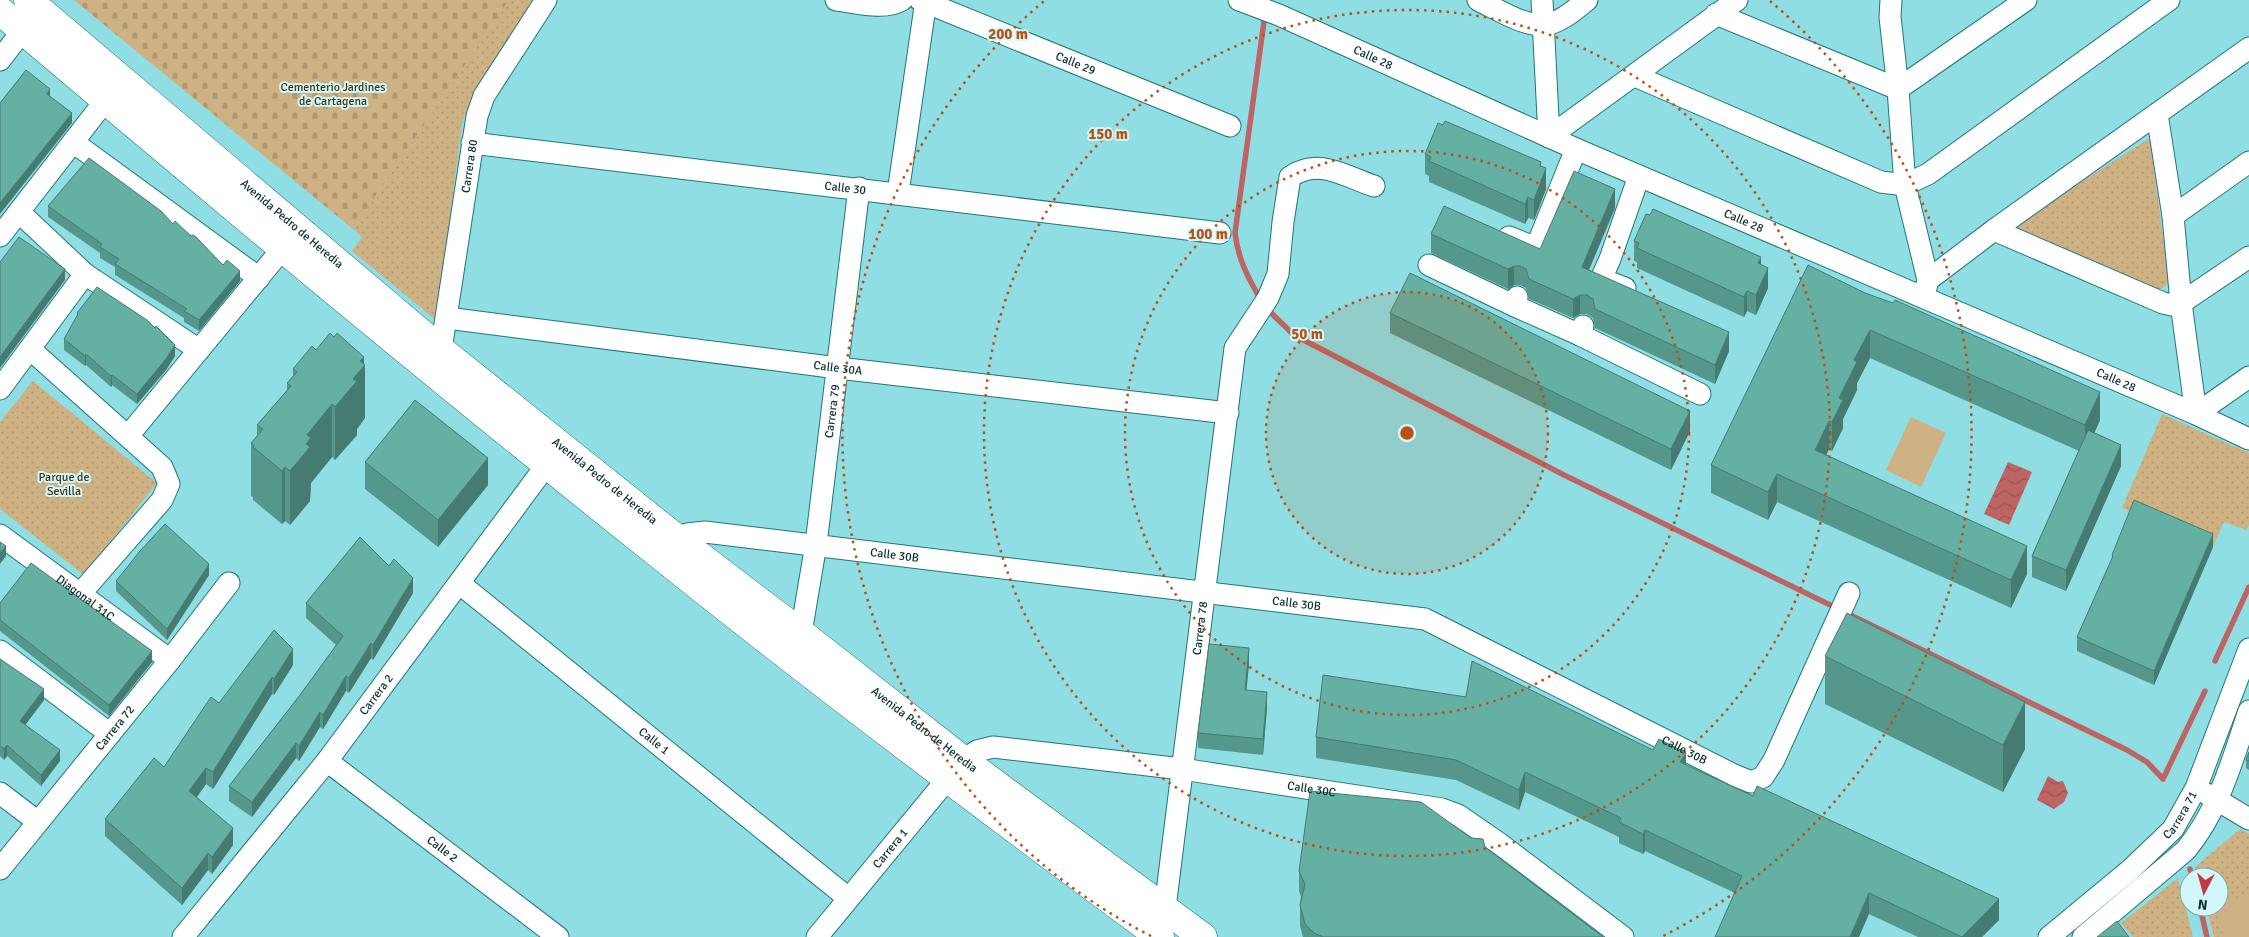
<svg xmlns="http://www.w3.org/2000/svg" width="2249" height="937" viewBox="0 0 2249 937" font-family="Signika,sans-serif">
	<style>
		.grass { fill: url(#grass-dots) }
		.cemetery { fill: url(#cemetery-stones) }
		.pitch { fill: #ceb283 }
		.water { fill: url(#water-waves) }
		.lines { fill: none; stroke-linecap: round; stroke-linejoin: round }
		.stream { stroke: #bf6464; stroke-width: 5.5 }
		.minor-casing { stroke: #1f767b; stroke-width: 23 }
		.highway-casing { stroke: #1f767b; stroke-width: 29 }
		.minor { stroke: #fff; stroke-width: 21 }
		.highway { stroke: #fff; stroke-width: 28 }
		.wall { fill: #56978b }
		.shaded-wall { fill: #467b71 }
		.building { fill: #64b0a2; stroke: #467b71 }
		.ring { fill: none; stroke: #bc5013; stroke-width: 2.5; stroke-dasharray: 2.5 5 }
		.labels { text-anchor: middle; dominant-baseline: central; stroke-width: 4; stroke-linejoin: round; paint-order: stroke }
		.street-label { font-size: 12px; fill: #0b2e30; stroke: #d1f7fa }
		.park-label { font-size: 12px; fill: #483510; stroke: #d1f7fa }
		.centre { fill: #bc5013; stroke: #d1f7fa; stroke-width: 2.5 }
		.ring-label { font-size: 15px; text-anchor: middle; font-weight: bold; fill: #bc5013; stroke: #d1f7fa; stroke-width: 4; stroke-linejoin: round; paint-order: stroke }
	</style>
	<defs>
		<pattern id="grass-dots" width="8" height="8" patternUnits="userSpaceOnUse" patternTransform="scale(1.25)"><rect width="8" height="8" fill="#ceb283"/><path d="M2 2h.1M6 6h.1" fill="none" stroke="#b09971" stroke-width="1.8" stroke-linecap="round"/></pattern>
		<pattern id="cemetery-stones" width="16" height="16" patternUnits="userSpaceOnUse" patternTransform="scale(1.25)"><rect width="16" height="16" fill="#ceb283"/><path d="M2 7V4a2 2 0 0 1 4 0v3zM10 15v-3a2 2 0 0 1 4 0v3z" fill="#b09971"/></pattern>
		<pattern id="water-waves" width="16" height="10" patternUnits="userSpaceOnUse" patternTransform="scale(1.25)"><rect width="16" height="10" fill="#bf6464"/><path d="M0 5q4-4 8 0t8 0" fill="none" stroke="#995353"/></pattern>
	</defs>
	<rect width="100%" height="100%" fill="#8edee3"/>
	<path class="grass" d="M509 0H537L472 96 462 123 437 321 352 251 362 237 353 229Z
		M2150 138 2169 283 2155 293 2009 228Z
		M33 381 157 483 84 575 0 509V422Z
		M2162 414 2249 453V525L2246 530 2224 522 2213 547 2122 508Z
		M2240 829 2249 834V937H2214L2206 907H2219V877H2198L2195 867Z
		M2178 878 2193 937H2133L2121 923Z"/>
	<path class="cemetery" d="M74 0H509L353 229Z"/>
	<path class="pitch" d="M1911 417 1946 433 1921 487 1886 470Z
		M2249 893V937H2225L2214 907H2219V904Z"/>
	<path class="water" d="M2008 462 2032 472 2009 525 1984 514Z
		M2048 776 2058 782 2063 781 2068 793 2064 802 2054 809 2037 800Z"/>
	<g class="lines">
		<path class="stream" d="M1261 300C1248 278 1238 259 1235 233L1265 14
			M1266 308 1294 335 1564 475 2127 750 2147 762 2163 779 2205 691
			M2215 661 2249 587
			M2190 869 2192 877
			M2200 907 2207 937"/>
		<defs>
			<g id="minor">
				<path d="M836 0C855 2 884 11 902 0"/>
				<path id="s1" d="M920 0 1230 126"/>
				<path id="s2" d="M1239 0 1279 15 1576 149 2196 414 2249 439"/>
				<path d="M1478 0C1497 9 1521 25 1543 25 1559 24 1576 9 1587 0"/>
				<path d="M1542 0 1549 137"/>
				<path d="M1891 0 1890 17 1898 89 1905 185 1928 280 1925 292"/>
				<path d="M1716 14 1898 89"/>
				<path d="M0 60 23 30"/>
				<path d="M1635 76 1881 182 1905 185 1928 174 2169 0"/>
				<path d="M1898 89 2026 0"/>
				<path d="M2157 114 2173 216 2181 303 2196 414 2249 377"/>
				<path d="M1549 137 1737 0"/>
				<path d="M73 142 259 278"/>
				<path id="s3" d="M472 143 1220 233"/>
				<path d="M898 193 926 0"/>
				<path d="M19 212 85 274 199 350"/>
				<path d="M2173 216 2249 162"/>
				<path d="M1994 230 2163 303 2172 305 2181 303 2249 257"/>
				<path d="M0 236 115 88"/>
				<path d="M1509 237 1536 248 1576 149"/>
				<path d="M1429 265 1515 306 1517 297"/>
				<path d="M1928 280 1994 230 2249 48"/>
				<path d="M1625 288 1601 279 1610 259 1639 176"/>
				<path d="M1515 306 1580 335"/>
				<path id="s4" d="M447 318 838 368 1228 413"/>
				<path d="M1583 326 1580 335 1700 394"/>
				<path d="M30 349 162 467 169 484 162 500 80 594"/>
				<path id="s5" d="M441 350 477 116 484 96 546 0"/>
				<path d="M0 389 85 274"/>
				<path d="M128 436 283 248"/>
				<path id="s6" d="M0 535 170 660"/>
				<path id="s7" d="M672 550 687 534 705 532 1425 619 1734 775 1751 782 1763 777 1774 760 1849 593"/>
				<path id="s8" d="M459 583 848 898"/>
				<path id="s9" d="M801 633 816 544 859 188"/>
				<path d="M0 651 110 734"/>
				<path id="s10" d="M327 761 558 937"/>
				<path d="M0 793 38 822"/>
				<path d="M2207 794 2249 819"/>
				<path id="s11" d="M0 869 170 660 229 583"/>
				<path id="s12" d="M1165 908 1235 348 1268 298 1278 274 1283 222 1290 177C1318 157 1344 176 1374 186"/>
				<path id="s13" d="M183 937 327 761 556 452"/>
				<path id="s14" d="M817 937 963 760 977 751 993 747 1182 769 1442 809 1458 815 1500 844 1623 937"/>
				<path id="s15" d="M2049 937 2130 870 2173 829 2196 788 2249 649"/>
				<path d="M2083 937 2186 850C2220 808 2232 761 2249 711"/>
			</g>
			<g id="highway">
				<path id="s16" d="M28 0 441 350 680 541 801 633 963 760 1203 937"/>
				<path d="M0 11C218 196 438 379 662 557 825 688 992 813 1160 937"/>
			</g>
		</defs>
		<use href="#minor" class="minor-casing"/>
		<use href="#highway" class="highway-casing"/>
		<use href="#minor" class="minor"/>
		<use href="#highway" class="highway"/>
	</g>
	<path class="wall" d="M1425 154 1541 166 1546 189 1534 220 1528 218 1525 224 1429 182V176L1425 174Z
		M48 206 173 224 223 265 240 281 199 331 184 322V318L115 275V267L100 258V253L48 217Z
		M1615 208 1589 270 1729 351 1715 384 1595 328 1593 318 1587 314H1580L1573 318 1529 299 1526 288 1520 285H1514L1508 289 1431 253V234L1540 249Z
		M1634 241 1761 265 1768 288 1756 315 1747 311 1744 317 1637 268V262L1634 261Z
		M1865 293 2100 420 2094 433 2121 466 2066 591 2032 577V556L2079 451 1870 358 1857 383V390L1843 419V428L1832 451 1829 449 1826 454 2027 574 2011 608 1777 502 1768 520 1711 493V465Z
		M77 313 175 356 166 370 137 404 112 385 111 387 86 365 85 366 64 350V339L77 317Z
		M1390 313 1690 431 1671 470 1390 333Z
		M316 350 364 364 365 418 357 429V435L335 460 332 457 311 483 310 501 290 525 285 521 282 524 253 500V497L251 496V443L257 436V425L287 390V383L293 376V369Z
		M365 462 488 485 438 547 365 489Z
		M2213 547 2154 685 2077 651V637L2112 559V555Z
		M209 575 167 640 116 591V581Z
		M413 593 373 660 371 658 349 693 346 691 323 729 320 727 299 761 296 758 252 817 229 801V786L300 695 336 645 306 618V603Z
		M0 603 152 662 109 716 0 631Z
		M1825 656 2025 749 2003 792 1825 704Z
		M0 659 44 700 25 725 60 761 41 786 7 756 4 760 0 756Z
		M1249 664 1246 690 1267 708 1263 755 1198 748V733Z
		M293 665 274 695 272 694 213 789 206 784 197 797 233 845 212 874 208 870 182 905 105 836V819L164 767 219 703Z
		M1316 737 1653 750 1686 765 1999 920 1982 937H1918L1869 914 1735 893 1645 851 1643 854 1619 843V837L1525 792 1519 810 1456 780 1316 758Z
		M2249 752V770L2246 768V760Z
		M1471 838 1485 847 1603 937H1303L1300 926V905L1301 897 1299 891V871Z"/>
	<path class="shaded-wall" d="M50 89V100L47 94Z
		M72 113V123L0 214V203Z
		M1541 162V181L1546 168V189L1534 220V200L1540 166Z
		M1615 189V208L1582 286V267Z
		M1528 197V218L1525 224V204Z
		M1761 257V278L1758 263Z
		M1514 266V285L1508 289V269Z
		M1768 268V288L1756 315V295Z
		M65 269V280L0 368V357Z
		M240 271V281L199 331V320Z
		M1747 291V311L1744 317V297Z
		M1580 295V314L1573 318V299Z
		M1870 330V358L1857 383V390L1843 419V428L1832 451V422L1839 398 1854 360Z
		M1729 332V351L1715 384V365Z
		M175 345V356L166 370 137 404V394Z
		M86 354V365L85 366V356Z
		M364 357V367L365 365V418L357 429V435L335 460V407L353 379 360 361Z
		M112 375V385L111 387V376Z
		M2100 392V420L2085 454V425Z
		M332 404V457L311 483 310 501 290 525V471L307 435Z
		M1690 411V431L1671 470V449Z
		M1829 421V449L1815 478V450Z
		M2121 445V466L2066 591V570Z
		M488 458V485L438 547V520Z
		M285 467V521L282 524V471Z
		M1777 474V502L1768 520V492Z
		M2213 534V547L2154 685V671Z
		M6 546V556L0 564V553Z
		M2027 546V574L2011 608V580Z
		M209 564V575L167 640V629Z
		M413 578V593L373 660V645Z
		M371 643V658L349 693V678Z
		M1249 648V664L1245 706V690Z
		M293 649V665L274 695V679Z
		M152 651V662L109 716V705Z
		M346 676V691L323 729V715Z
		M272 677V694L213 789V772Z
		M44 689V700L20 732V721Z
		M1267 692V708L1263 755V739Z
		M2025 702V749L2003 792V745Z
		M320 712V727L299 761V746Z
		M296 743V758L252 817V802Z
		M7 745V756L4 760V749Z
		M60 750V761L41 786V775Z
		M1686 753V773L1680 762Z
		M206 768V784L189 808V791Z
		M1525 772V792L1519 810V790Z
		M233 828V845L212 874V857Z
		M1645 830V851L1643 854V834Z
		M208 853V870L182 905V888Z
		M1869 893V914L1859 937H1850Z
		M1999 899V920L1982 937H1962Z"/>
	<path class="building" d="M26 70 50 89 47 94 72 113 0 203V103Z
		M1445 121 1541 162 1540 166 1546 168 1534 200 1528 197 1525 204 1429 161 1431 157 1425 154 1438 123 1443 125Z
		M89 158 161 211 173 224 175 221 191 236 193 235 196 237 223 265 227 260 240 271 199 320 184 311 187 309 115 264 119 259 100 247 102 244 48 206Z
		M1574 171 1615 189 1582 267 1729 332 1715 365 1595 309 1593 299 1587 295H1580L1573 299 1529 279 1526 269 1520 266H1514L1508 269 1431 234 1444 206 1540 249Z
		M1653 209 1761 257 1758 263 1768 268 1756 295 1747 291 1744 297 1637 248 1639 243 1634 241 1646 214 1650 215Z
		M19 237 65 269 0 357V262Z
		M1808 265 1865 293 1893 303 1895 300 2100 392 2085 425 1870 330 1854 360 1857 362 1839 398 1843 400 1832 422 1829 421 1815 450 2027 546 2011 580 1777 474 1768 492 1711 465Z
		M1410 273 1690 411 1671 449 1390 313Z
		M97 287 147 320 155 328 156 326 175 345 166 359 137 394 112 375 111 376 86 354 85 356 64 339 78 314 77 313Z
		M330 333 334 337 337 333 364 357 360 361 365 365 353 379 357 381 335 407 332 404 307 435 311 438 306 444 310 447 290 471 285 467 282 471 253 447 254 445 251 443 263 429 257 425 291 386 287 383 297 372 293 369 312 346 316 350Z
		M415 400 488 458 438 520 365 462Z
		M2088 430 2121 445 2066 570 2032 556Z
		M2134 500 2213 534 2154 671 2077 637 2113 556 2112 555Z
		M165 524 209 564 167 629 116 581 140 551Z
		M360 537 389 566 394 559 413 578 373 645 371 643 349 678 346 676 323 715 320 712 299 746 296 743 252 802 229 786 300 695 343 636 306 603Z
		M0 542 6 546 0 553Z
		M31 563 152 651 109 705 0 620V603Z
		M1847 613 2025 702 2003 745 1825 656Z
		M274 630 293 649 274 679 272 677 213 772 206 768 189 791 233 828 212 857 208 853 182 888 105 819 154 758 164 767 211 697 219 703Z
		M1209 644 1249 648 1245 690 1267 692 1263 739 1198 733Z
		M0 659 44 689 20 721 60 750 41 775 7 745 4 749 0 746Z
		M1472 661 1653 750 1659 739 1686 753 1680 762 1753 796 1757 786 1999 899 1962 937 1869 893 1850 937H1715L1742 876 1645 830 1643 834 1619 822 1621 818 1525 772 1519 790 1456 760 1316 737 1323 675 1466 697Z
		M2249 752V761L2246 760Z
		M1310 791 1421 802 1471 838 1483 839 1485 847 1603 937H1323L1314 933 1305 924 1300 905 1305 884 1299 871Z
		M2117 921 2129 937H2097Z"/>
	<circle cx="1407" cy="433" r="141" fill="#bc5013" fill-opacity=".12"/>
	<g class="ring">
		<circle cx="1407" cy="433" r="141"/>
		<circle cx="1407" cy="433" r="282"/>
		<circle cx="1407" cy="433" r="423"/>
		<path d="M1151 936A564 564 0 0 1 1044 1M1770 1A564 564 0 0 1 1663 936"/>
	</g>
	<g class="labels">
		<g class="street-label">
			<text stroke="none"><textPath href="#s2" startOffset="146">Calle 28</textPath></text>
			<text stroke="none"><textPath href="#s1" startOffset="168">Calle 29</textPath></text>
			<text stroke="none"><textPath href="#s5" startOffset="186">Carrera 80</textPath></text>
			<text stroke="none"><textPath href="#s3" startOffset="376">Calle 30</textPath></text>
			<text stroke="none"><textPath href="#s2" startOffset="551">Calle 28</textPath></text>
			<text stroke="none"><textPath href="#s16" startOffset="346">Avenida Pedro de Heredia</textPath></text>
			<text stroke="none"><textPath href="#s4" startOffset="394">Calle 30A</textPath></text>
			<text stroke="none"><textPath href="#s2" startOffset="956">Calle 28</textPath></text>
			<text stroke="none"><textPath href="#s9" startOffset="224">Carrera 79</textPath></text>
			<text stroke="none"><textPath href="#s16" startOffset="751">Avenida Pedro de Heredia</textPath></text>
			<text stroke="none"><textPath href="#s7" startOffset="231">Calle 30B</textPath></text>
			<text stroke="none"><textPath href="#s6" startOffset="106">Diagonal 31C</textPath></text>
			<text stroke="none"><textPath href="#s7" startOffset="636">Calle 30B</textPath></text>
			<text stroke="none"><textPath href="#s12" startOffset="282">Carrera 78</textPath></text>
			<text stroke="none"><textPath href="#s13" startOffset="310">Carrera 2</textPath></text>
			<text stroke="none"><textPath href="#s11" startOffset="182">Carrera 72</textPath></text>
			<text stroke="none"><textPath href="#s16" startOffset="1156">Avenida Pedro de Heredia</textPath></text>
			<text stroke="none"><textPath href="#s8" startOffset="251">Calle 1</textPath></text>
			<text stroke="none"><textPath href="#s7" startOffset="1056">Calle 30B</textPath></text>
			<text stroke="none"><textPath href="#s14" startOffset="584">Calle 30C</textPath></text>
			<text stroke="none"><textPath href="#s15" startOffset="180">Carrera 71</textPath></text>
			<text stroke="none"><textPath href="#s14" startOffset="115">Carrera 1</textPath></text>
			<text stroke="none"><textPath href="#s10" startOffset="145">Calle 2</textPath></text>
		</g>
		<g class="park-label">
			<text x="333" y="87">Cementerio Jardines<tspan x="333" dy="14">de Cartagena</tspan></text>
			<text x="64" y="477">Parque de<tspan x="64" dy="14">Sevilla</tspan></text>
		</g>
	</g>
	<circle cx="1407" cy="433" r="8" class="centre"/>
	<g class="ring-label">
		<text x="1008" y="39">200 m</text>
		<text x="1108" y="139">150 m</text>
		<text x="1208" y="239">100 m</text>
		<text x="1307" y="339">50 m</text>
	</g>
	<g transform="translate(2204 892) rotate(186)"><circle r="24" fill="#d1f7fa" stroke="#82a7a9"/>
	<path d="M0-4L9 19L0 12L-9 19Z" fill="#c83844"/>
	<text y="-8" font-size="14" font-weight="bold" text-anchor="middle" fill="#0b2e30">N</text>
	</g>
</svg>
